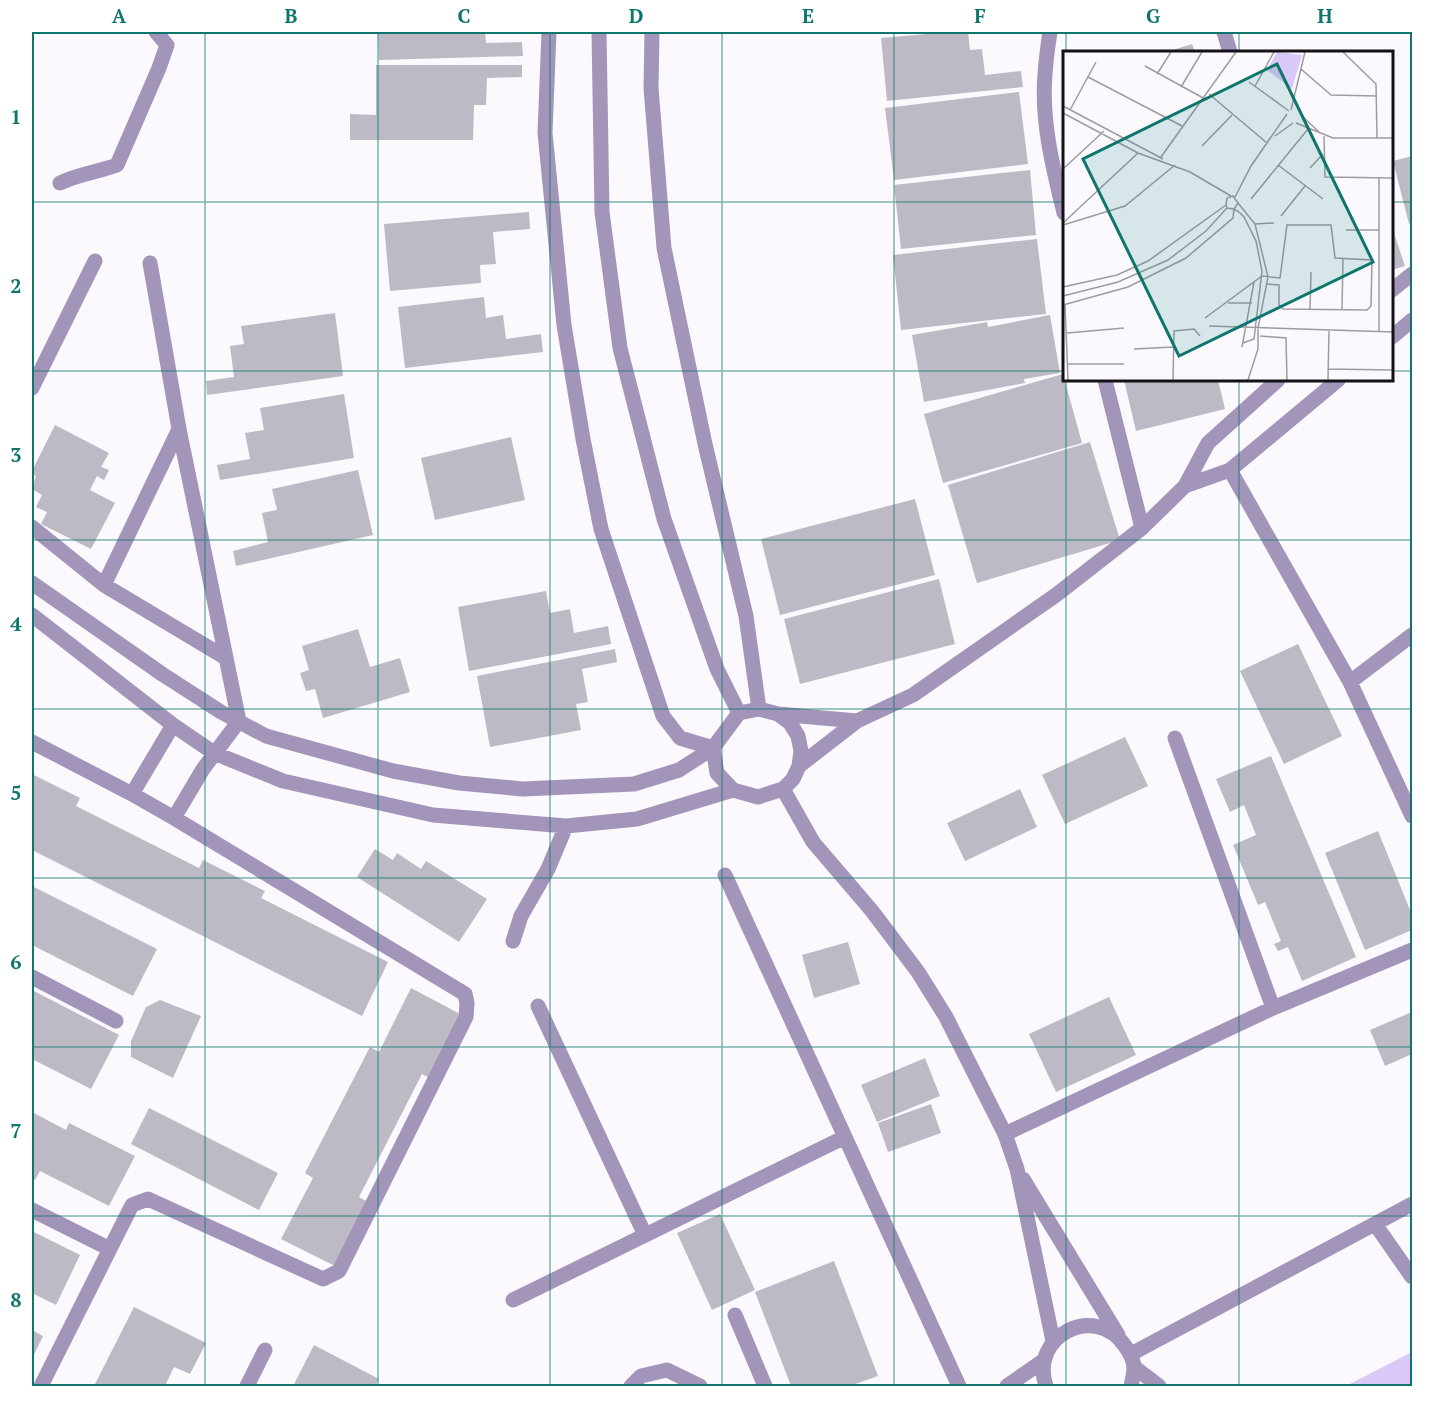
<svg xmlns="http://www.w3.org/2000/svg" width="1444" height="1418" viewBox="0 0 1444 1418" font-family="'PT Serif',serif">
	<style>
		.green { fill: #dac9f8 }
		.building { fill: #bebac5 }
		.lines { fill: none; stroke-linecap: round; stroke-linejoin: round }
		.minor { stroke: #a395ba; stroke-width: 15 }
		.tertiary { stroke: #a395ba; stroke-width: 15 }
		.grid { fill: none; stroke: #0f766e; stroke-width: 1.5; stroke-opacity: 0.55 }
		.inset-road { fill: none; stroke: #9e9ca1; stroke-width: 1.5 }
		.view { fill: #0f766e; fill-opacity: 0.15; stroke: #0f766e; stroke-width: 3 }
		.inset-edge { fill: none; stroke: #131115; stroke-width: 3 }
		.neatline { fill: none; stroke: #0f766e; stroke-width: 2 }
		.grid-label { font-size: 20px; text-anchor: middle; font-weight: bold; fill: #0f766e }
	</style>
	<rect width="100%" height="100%" fill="#fbf9fe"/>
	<path class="green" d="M1412 1352V1386H1346Z"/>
	<path class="building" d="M378 32H485L486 43 522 42 523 56 379 60Z
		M950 32H968L970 50 982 49 985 75 1021 71 1023 87 887 101 881 38Z
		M1192 44 1195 52H1166Z
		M376 65H522V77L487 78 486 105H474L473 140H350V114L376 115Z
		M1019 92 1028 164 894 180 885 108Z
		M1412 156V223L1409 224 1393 161Z
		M1030 170 1036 235 901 249 894 185Z
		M529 212 530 229 493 232 496 264 480 265 481 283 390 291 384 224Z
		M1392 227 1405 266 1392 270Z
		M1037 239 1046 314 901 330 893 255Z
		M484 297 486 318 503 315 506 339 541 334 543 352 405 368 398 307Z
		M335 313 343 376 207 395 206 381 234 377 230 346 244 344 241 326Z
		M1050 315 1060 373 1024 379 1025 383 924 402 912 335 987 322 988 327Z
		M1063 374 1082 443 943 483 924 414Z
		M1124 380H1218L1225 409 1136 431Z
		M344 394 354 458 220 480 217 465 250 459 245 433 264 430 260 408Z
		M55 425 109 453 101 467 109 470 104 480 97 476 90 490 115 503 91 549 41 524 47 512 36 507 42 495 32 489 36 476 32 474V471Z
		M511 437 525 500 435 520 421 458Z
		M1090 442 1120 540 977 583 948 485Z
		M358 470 373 535 236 566 233 551 268 542 262 513 277 510 272 489Z
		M915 499 935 575 780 615 761 539Z
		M939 579 955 644 800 684 784 619Z
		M546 591 550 613 570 609 574 633 608 626 611 644 469 671 458 607Z
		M358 629 370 667 400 658 410 692 323 718 315 689 306 691 300 673 309 670 302 646Z
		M1298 644 1342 736 1284 764 1240 671Z
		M615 649 617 662 582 669 588 702 576 704 581 730 490 747 477 676Z
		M1125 737 1148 786 1065 824 1042 775Z
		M1271 756 1356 957 1302 981 1288 947 1278 951 1274 944 1281 941 1265 902 1258 905 1233 845 1256 835 1244 805 1230 812 1216 779Z
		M32 774 80 798 76 806 199 868 203 860 265 891 261 898 388 962 362 1016 32 850Z
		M1020 789 1037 827 965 861 947 823Z
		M1378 831 1412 915V930L1365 950 1325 853Z
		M375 849 393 860 397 853 421 869 426 861 487 899 459 942 357 877Z
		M32 886 157 949 133 996 32 945Z
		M848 942 860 984 814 998 802 955Z
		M411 988 464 1016 431 1079 422 1074 359 1197 368 1202 335 1266 281 1239 313 1178 305 1173 370 1047 379 1052Z
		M32 990 119 1035 91 1089 32 1059Z
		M1109 997 1136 1055 1056 1092 1029 1034Z
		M160 1000 201 1016 173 1078 131 1057V1041L146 1007Z
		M1412 1012V1054L1385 1066 1370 1030Z
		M925 1058 940 1096 877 1122 861 1085Z
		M931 1104 941 1133 888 1152 878 1123Z
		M149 1108 278 1173 259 1210 131 1144Z
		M32 1112 66 1130 69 1123 135 1156 109 1206 40 1171 35 1180 32 1178Z
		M720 1214 755 1290 712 1310 677 1233Z
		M32 1231 80 1255 56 1305 32 1293Z
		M834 1261 878 1376 850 1386H791L755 1292Z
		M134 1307 206 1343 190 1374 174 1367 165 1386H94Z
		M32 1330 43 1336 32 1359Z
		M314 1345 379 1379 375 1386H293Z"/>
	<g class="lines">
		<path class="minor" d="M549 32 545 133 564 325 583 439 601 529 663 716 680 738 713 748
			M652 32 651 88 664 248 705 444 746 616 759 709
			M1050 32C1048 45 1046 60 1045 74 1041 121 1053 168 1064 213
			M1224 32 1230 52
			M60 183C79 174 98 172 117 165L159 68 167 45 156 32
			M1105 380 1142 528
			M32 388 95 261
			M1230 470 1350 682 1412 816
			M32 527 104 585 226 658
			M32 583 162 674 221 712 266 736 393 771 459 783 523 789 634 784 679 770 713 748
			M104 585 179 429
			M32 615 173 725 214 753 283 781 433 815 566 826 637 819 733 790
			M1350 682 1412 635
			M1175 738 1273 1008
			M32 742 132 794 173 725
			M132 794 174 818
			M725 875 959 1386
			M513 941 521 916 548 869 566 826
			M32 977 116 1021
			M538 1006 645 1235
			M1005 1134 1273 1008 1412 950
			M32 1210 110 1249
			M1375 1224 1412 1277
			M513 1300 845 1137
			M735 1315 765 1386
			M1131 1354 1412 1204
			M41 1386 132 1205 148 1199 323 1279 339 1271 466 1017 467 1003 465 994 174 818 203 769 239 721 179 429 150 263
			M247 1386 265 1350
			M631 1386 641 1376 667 1370 700 1386"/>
		<path class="tertiary" d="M599 32 602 212 620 348 664 519 717 669 739 713
			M1392 290 1412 274
			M1392 337 1412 320
			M1185 486 1230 470 1338 380
			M759 709 778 714 790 723 798 736 801 751 799 766 793 779 783 789 758 797 733 790 717 773 713 748 739 713Z
			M778 714 857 721
			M799 766 857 721 913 695 1056 595 1142 528 1185 486 1208 443 1278 380
			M783 789 813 842 872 911 918 972 946 1017 1005 1134 1017 1169 1053 1341
			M1023 1179 1118 1335
			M1134 1367 1159 1386
			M1007 1386 1043 1361
			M1046 1386C1029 1336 1095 1302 1125 1346 1130 1353 1134 1360 1134 1368 1134 1374 1132 1381 1131 1386"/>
	</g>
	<path class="grid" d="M205 32V1386M378 32V1386M550 32V1386M722 32V1386M894 32V1386M1066 32V52M1239 32V52M32 202H1064M1392 202H1412M32 371H1064M1392 371H1412M1066 380V1386M1239 380V1386M32 540H1412M32 709H1412M32 878H1412M32 1047H1412M32 1216H1412"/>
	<g transform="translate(1063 51)">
		<rect width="330" height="330" fill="#fbf9fe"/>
		<path d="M214 1 239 4 229 38 204 19Z" fill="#dac9f8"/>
		<path class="inset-road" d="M280 1 313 33 314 87M82 15 142 48M238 18 268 44 314 45M94 23 108 1M25 26 119 75M186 31 226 60M192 35 211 1M118 36 139 1M146 43 204 92M0 55 100 108M7 59 33 11M228 59 242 1M0 62 75 102 127 121 168 145M238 64 256 81M233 72 270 87H330M212 85 230 72M261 85 262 126 330 127M139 95 169 64M98 106 173 1M215 114 260 148M247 117 260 103M0 118 41 80M316 127V281M172 146 188 115 224 63M188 148 245 78M175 152 192 173 205 226 195 277V298L185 329M218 165 242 135M0 172 75 102M192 173 211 172M0 174 62 155 112 114M283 179H316M0 236 54 224 85 210 163 154M0 245 55 231 105 209 143 180 164 157M165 252H189M2 253 5 329M0 254 65 236 123 207 170 167 171 158 175 152 170 145 164 147 163 154 164 157 171 158 176 161 181 166 193 190 199 220 191 288 180 292M247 258 248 221M279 258 280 207M142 267 199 225 217 227 224 174H268L272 207 309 209 308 255 304 259 220 258 216 254V234L204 233M146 275 330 281M4 282 61 277M197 285 223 287 224 329M179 296 191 231M71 298 110 296M5 313H61M265 318 330 319M110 329 111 280 131 278 137 285M265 329 266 279"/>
		<path class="view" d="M214 13 310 211 116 305 20 108Z"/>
		<rect width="330" height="330" class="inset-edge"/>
	</g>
	<rect width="1444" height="1418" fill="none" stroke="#ffffff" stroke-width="66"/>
	<rect x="33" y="33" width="1378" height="1352" class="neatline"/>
	<g class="grid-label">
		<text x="119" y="23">A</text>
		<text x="291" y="23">B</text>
		<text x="464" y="23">C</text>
		<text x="636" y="23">D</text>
		<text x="808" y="23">E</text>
		<text x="980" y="23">F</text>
		<text x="1153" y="23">G</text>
		<text x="1325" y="23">H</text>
		<text x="16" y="124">1</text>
		<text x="16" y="293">2</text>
		<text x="16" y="462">3</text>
		<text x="16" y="631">4</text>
		<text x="16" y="800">5</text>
		<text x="16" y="969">6</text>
		<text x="16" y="1138">7</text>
		<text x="16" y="1307">8</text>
	</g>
</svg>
